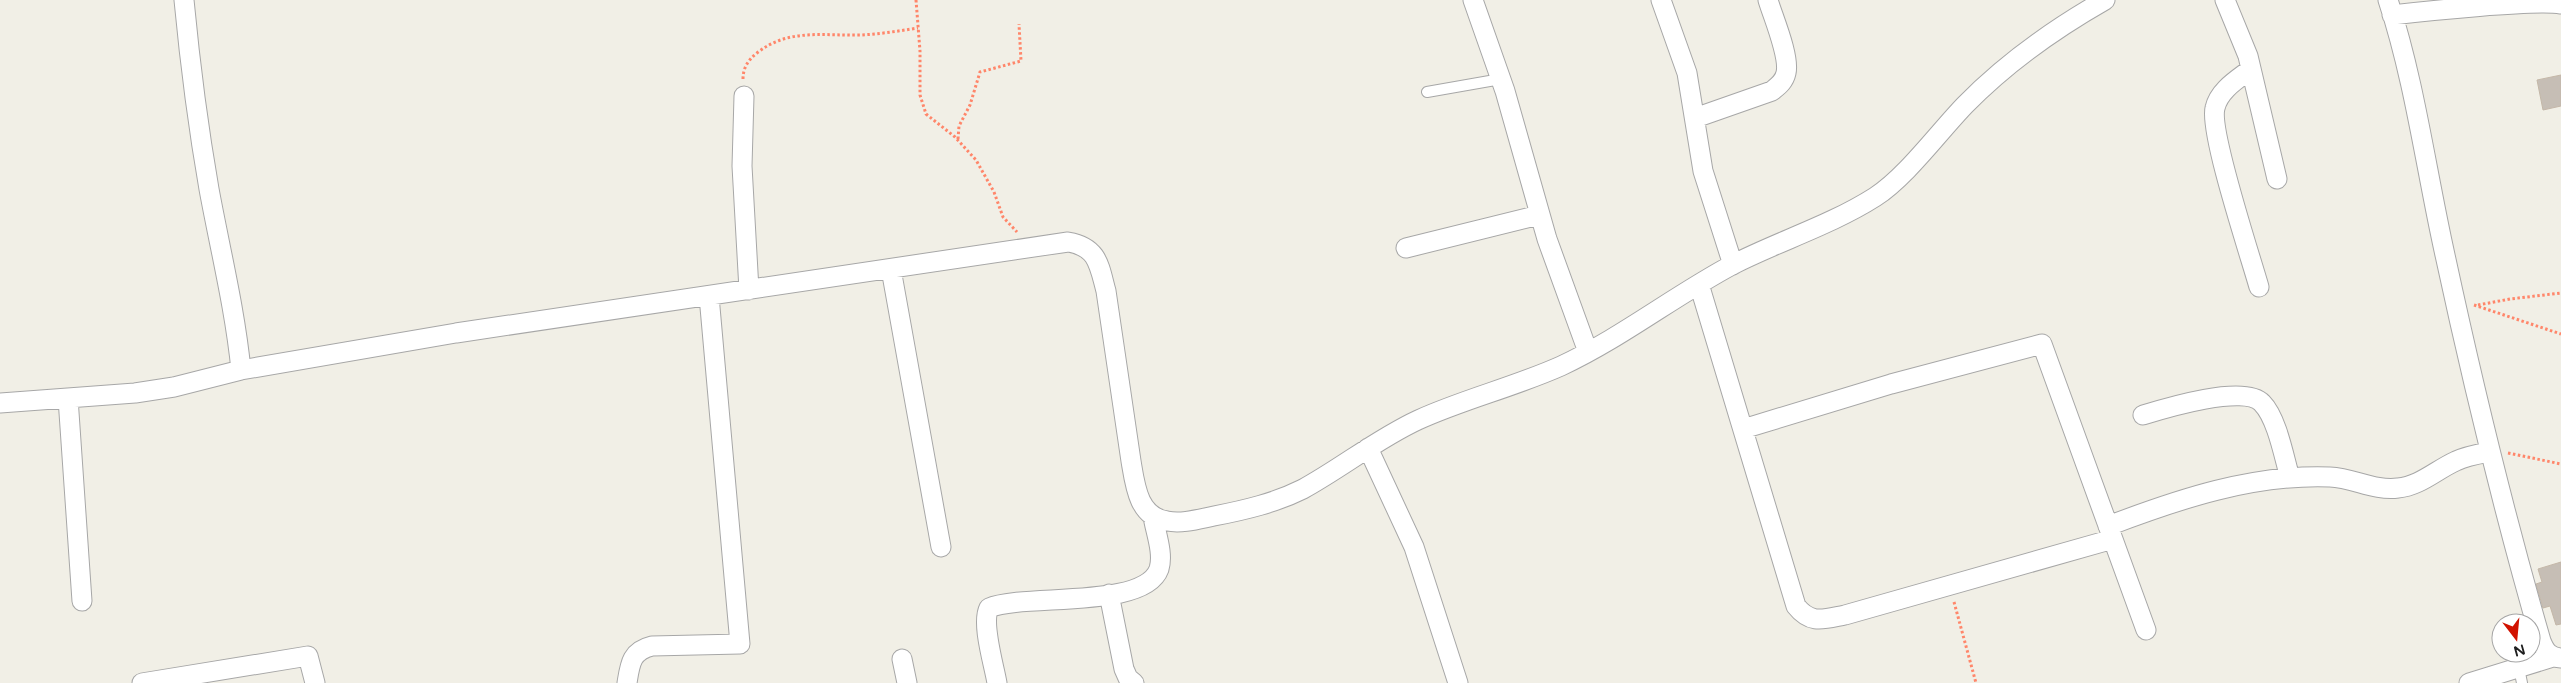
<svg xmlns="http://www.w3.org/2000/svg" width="2561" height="683" viewBox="0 0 2561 683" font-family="'Varela Round',sans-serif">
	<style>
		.building { fill: #c6beb5; stroke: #c4b7a8 }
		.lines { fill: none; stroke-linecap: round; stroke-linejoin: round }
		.lane-casing { stroke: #a7a7a7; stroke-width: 12 }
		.street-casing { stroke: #a7a7a7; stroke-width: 21 }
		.path { stroke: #ff866a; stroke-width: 3; stroke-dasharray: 2.5 2.5; stroke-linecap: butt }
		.lane { stroke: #fff; stroke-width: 10 }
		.street { stroke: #fff; stroke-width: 19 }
	</style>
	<rect width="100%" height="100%" fill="#f1efe6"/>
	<path class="building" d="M2561 75V106L2543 110 2537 80Z
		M2561 562V624L2556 625 2550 606 2543 608 2536 584 2542 582 2538 569Z"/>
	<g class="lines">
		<defs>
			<path id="lane" d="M1427 92 1501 79
				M2519 668 2522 683"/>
			<path id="street" d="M184 0C190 63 198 126 209 189 220 249 235 309 241 370
				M1473 0 1505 91 1547 239 1588 352
				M1661 0 1687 73 1703 171 1733 265
				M2225 0 2248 56 2277 179
				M2388 0C2415 82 2426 170 2445 255 2473 385 2504 513 2541 641 2545 651 2549 657 2561 658
				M2392 15C2426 11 2534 0 2561 4
				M2251 69C2238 79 2219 90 2215 108 2209 132 2250 255 2259 287
				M744 96 742 166 749 290
				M1695 118 1772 91C1778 86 1784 82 1786 73 1790 56 1773 17 1768 0
				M1406 248 1539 215
				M891 269 941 547
				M1699 284 1796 606C1811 625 1824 619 1845 615L2113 539
				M68 398 82 601
				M0 403 135 393 174 387 241 370 456 333 1068 242C1098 247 1099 265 1106 291L1131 461C1135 485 1138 517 1167 521 1182 524 1199 519 1214 516 1245 510 1275 503 1303 489 1343 467 1377 439 1418 420 1464 399 1514 387 1561 366 1621 338 1674 296 1732 265 1779 241 1831 225 1875 197 1906 177 1938 133 1965 105 2006 63 2054 29 2105 0
				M2143 415C2166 408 2245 384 2262 403 2277 418 2284 457 2290 478
				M1743 429 1891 384 2042 344 2146 630
				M1368 448 1414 547 1458 683
				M2108 526C2179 499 2253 474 2330 477 2354 478 2374 491 2398 488 2420 486 2436 470 2456 461 2466 456 2478 454 2489 452
				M1109 594 1124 669 1128 678 1134 683
				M902 659 907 683
				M142 683 308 656 315 683
				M627 683C630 664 631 651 652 646L740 644 709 296
				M997 683C994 665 981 623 989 608 1023 593 1144 610 1159 569 1164 553 1155 531 1153 516
				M2469 683 2553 657"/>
		</defs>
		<use href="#lane" class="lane-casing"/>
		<use href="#street" class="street-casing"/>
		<path class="path" d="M916 0 920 51V95L926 114 955 137 976 160 994 192 1003 217 1017 232
			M743 79C743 68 748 60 757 53 788 28 824 36 861 35 880 34 899 31 918 28
			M958 139 959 126 970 105 980 72 1021 61 1019 24
			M2474 305 2561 334
			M2478 305 2510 299 2561 293
			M2508 453 2561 464
			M1954 602 1976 683"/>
		<use href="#lane" class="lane"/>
		<use href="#street" class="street"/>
	</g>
	<g transform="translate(2516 638) rotate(164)"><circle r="24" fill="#ffffff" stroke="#a6a6a6"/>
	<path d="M0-4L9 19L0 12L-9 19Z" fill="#d11200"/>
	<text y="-8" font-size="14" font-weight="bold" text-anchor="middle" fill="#202020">N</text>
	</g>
</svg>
